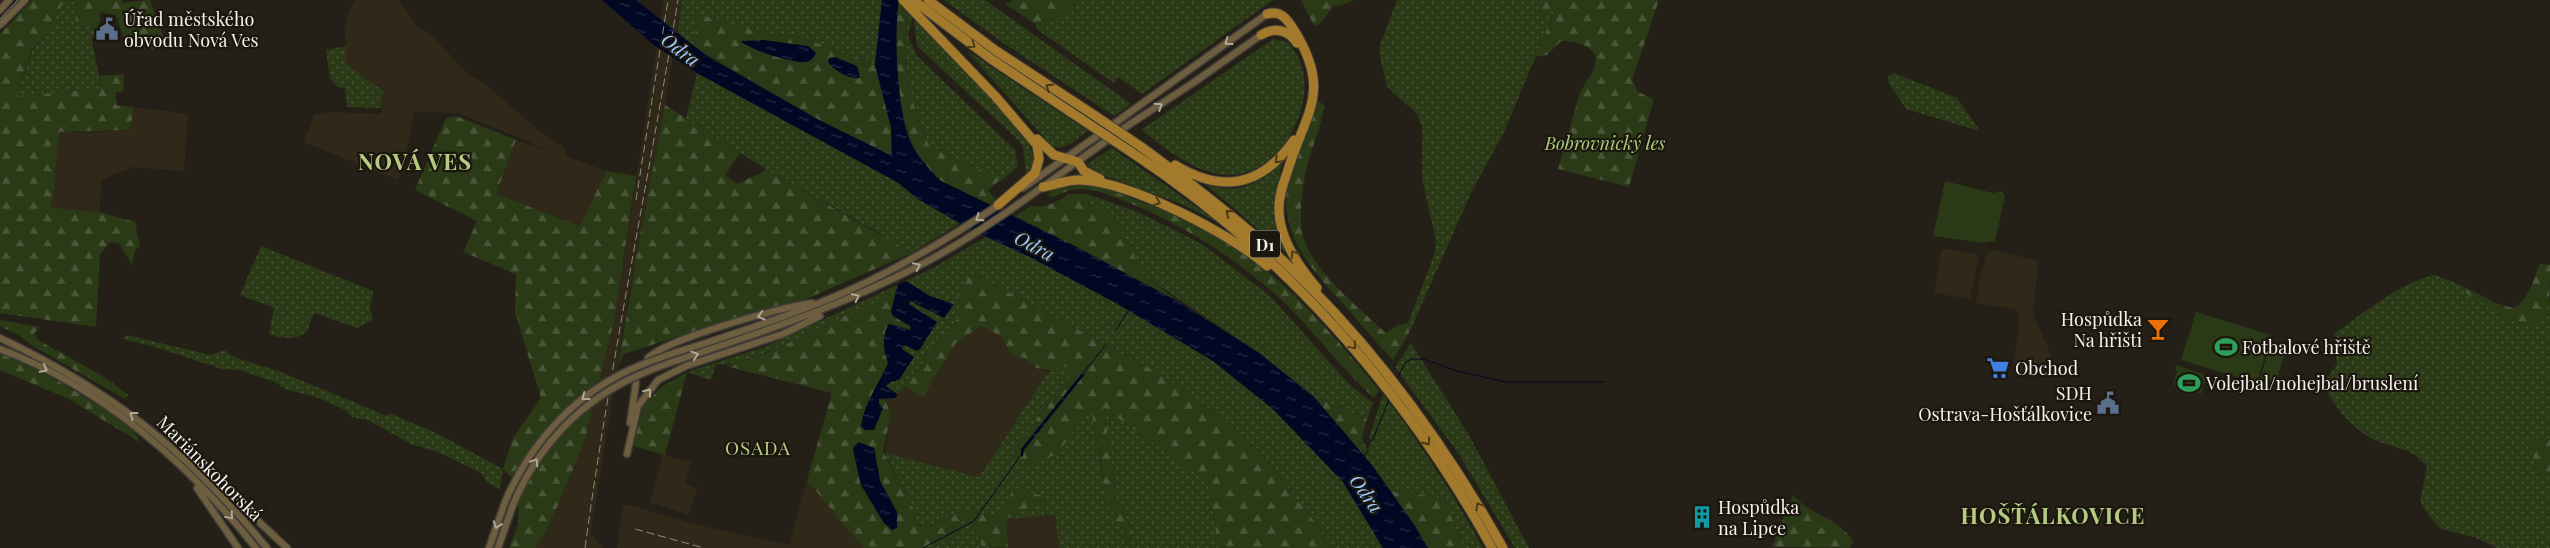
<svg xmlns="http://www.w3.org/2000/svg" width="2550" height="548" viewBox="0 0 2550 548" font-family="'Playfair Display',serif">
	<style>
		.built { fill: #302919 }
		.grass { fill: url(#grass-dots) }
		.forest { fill: url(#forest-firs); fill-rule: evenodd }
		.green { fill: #2a3916 }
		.water { fill: url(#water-ripples) }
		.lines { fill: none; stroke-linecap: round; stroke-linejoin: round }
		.stream { stroke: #000824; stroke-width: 1 }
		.secondary-casing { stroke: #413d36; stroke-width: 9 }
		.highway-casing { stroke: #413d36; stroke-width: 11 }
		.secondary { stroke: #6e5e40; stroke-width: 6 }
		.highway { stroke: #a37a2c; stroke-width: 9 }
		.tram { stroke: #8e8a83; stroke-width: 1 }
		.rail { stroke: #8e8a83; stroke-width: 1; stroke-dasharray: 8 4; stroke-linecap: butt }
		.secondary-bridge-casing { stroke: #413d36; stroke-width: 9; stroke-linecap: butt }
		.highway-bridge-casing { stroke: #413d36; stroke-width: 11; stroke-linecap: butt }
		.secondary-bridge { stroke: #6e5e40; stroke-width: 6 }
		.highway-bridge { stroke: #a37a2c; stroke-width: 9 }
		.oneway { stroke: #b1a896 }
		.oneway2 { stroke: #4b3a18 }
		.labels { text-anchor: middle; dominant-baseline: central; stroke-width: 4.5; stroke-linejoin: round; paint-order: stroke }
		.shield { fill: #1b170e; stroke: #b3b0a9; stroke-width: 1 }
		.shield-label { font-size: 16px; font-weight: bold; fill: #f4f1eb }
		.poi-label { font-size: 18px; fill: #f4f1eb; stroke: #1b170e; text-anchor: start }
		.park-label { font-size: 18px; font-style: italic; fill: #aacd7e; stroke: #1b170e }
		.street-label { font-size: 18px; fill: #f4f1eb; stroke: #1b170e }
		.water-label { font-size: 19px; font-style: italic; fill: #9cc9fe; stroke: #1b170e }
		.neighbourhood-label { font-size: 19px; letter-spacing: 1px; fill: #b6cb82; stroke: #1b170e }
		.district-label { font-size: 22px; font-weight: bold; letter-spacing: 1px; fill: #b6cb82; stroke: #1b170e }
	</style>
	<defs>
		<pattern id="grass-dots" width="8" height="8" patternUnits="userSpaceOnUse" patternTransform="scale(1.25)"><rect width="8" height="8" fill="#2a3916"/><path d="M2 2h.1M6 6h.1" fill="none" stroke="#4a5638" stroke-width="1.8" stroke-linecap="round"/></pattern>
		<pattern id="forest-firs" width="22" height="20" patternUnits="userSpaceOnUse" patternTransform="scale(1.25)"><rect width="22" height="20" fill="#2a3916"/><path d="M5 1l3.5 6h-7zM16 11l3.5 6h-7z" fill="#4a5638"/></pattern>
		<pattern id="water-ripples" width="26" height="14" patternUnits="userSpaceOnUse" patternTransform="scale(1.25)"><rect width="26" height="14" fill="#000824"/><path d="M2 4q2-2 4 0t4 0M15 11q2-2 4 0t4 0" fill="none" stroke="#262c44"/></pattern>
	</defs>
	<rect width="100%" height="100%" fill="#252017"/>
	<path class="built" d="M355 0H399L419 29 429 33 470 76 479 79 543 134 566 148 565 156 606 171 580 226 496 194 516 140 556 153 457 113 414 112 404 165 397 180 304 142 314 115 329 112 381 114 383 91 346 64 345 30 348 14Z
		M664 0H682L659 142 630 288 591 532 603 548H536L547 531 584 443 614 322Z
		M134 107 188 114 184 171 132 167 101 180 100 212 50 208 53 199 59 131 82 133 130 130Z
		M1946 249 1979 255 1970 299 1934 293 1941 251Z
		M1993 250 2038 261 2033 314 2049 350 2053 365 2032 363 2031 371 2014 369 2019 318 2015 309 1976 303 1980 276 1986 255Z
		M981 326 1002 337 1010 349 1025 358 1036 368 1048 372 979 477 885 453 891 415 884 397 896 398 897 394 906 387 923 397 956 343Z
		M663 455 691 462 685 484 697 488 689 515 650 502Z
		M807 480 863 548H617L623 505H629L702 526 789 545Z
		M1055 515 1059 548H1008L1006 519Z"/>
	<path class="grass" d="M64 0 77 3 75 24 98 29 97 38 92 37V42L102 89 17 96 32 51 49 31Z
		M682 0H882L875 65 798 36 758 32 697 15 694 47 677 35Z
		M944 0H985L1131 104 1114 116 1003 43Z
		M1079 0H1273L1142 94 1118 77 1114 83 1039 31 1035 24 1055 20Z
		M1397 0H1544L1537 16 1555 10 1504 132 1472 191 1409 333 1408 323 1435 253 1436 240 1422 179V127L1417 114 1387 87 1380 57 1379 48Z
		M909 10 913 14 908 37 917 56 1015 150 1018 166 1001 181 929 145C908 95 900 64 909 10Z
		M914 21 925 27 997 103 1029 141 1035 164 1029 174H1026L1023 146 1013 135 917 46Z
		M1273 39 1287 42C1330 83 1287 176 1228 175 1194 174 1167 149 1141 130Z
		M346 46V64L383 91 381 108 347 107 345 88 338 87 330 78 326 50Z
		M966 50 1088 131C1076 139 1065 153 1051 145Z
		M697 73 897 182 918 199 960 223 912 253 889 241 879 233 767 170 686 119Z
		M1894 73 1957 98 1978 128 1976 130 1906 109 1888 82V76Z
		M1112 148 1221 224 1184 205 1106 176 1088 166 1087 164Z
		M1282 163C1275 195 1268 228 1290 256L1205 184C1234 196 1261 184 1282 163Z
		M1087 194 1140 213 1202 244 1271 297 1349 384 1373 403 1367 419 1314 397 1259 353 1143 275 1089 206Z
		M986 237 1030 257 1121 306 1213 361 1273 409 1343 482 1383 548H1335L1260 452 1227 421 1156 372 973 273 957 292 962 314 942 336 906 387 897 394 896 398 879 399 910 326 893 316 896 292C865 308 744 370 716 364L711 380 687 372 767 346 931 269Z
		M261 246 373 291 370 308 373 320 357 328 315 313C310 318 311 325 307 331 298 341 279 338 269 334L274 308 240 295Z
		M2435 275 2465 287 2462 289 2502 314 2548 306 2550 299V438H2531L2536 471 2550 478V548H2497L2476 538 2441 529 2429 516 2420 501 2427 467C2413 446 2390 449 2369 437 2348 424 2334 406 2323 384L2337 364 2336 356 2322 353 2337 341 2334 334C2360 315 2405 280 2435 275Z
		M127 335 210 355 224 350 234 357 281 372 387 416 389 413 434 432 503 469 500 489 487 483 481 473 467 466 440 453 411 444 370 421 352 417 345 410 319 398 285 389 275 382 239 370 222 369 152 346 121 339Z
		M1411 343 1470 437 1529 548H1515L1458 453 1395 367Z
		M1060 365 1074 370 1015 448 1057 454 1091 408C1100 452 1101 503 1129 541L1133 533 1117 499 1104 408 1199 476 1210 490 1218 548H1059L1055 515 1006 519 1012 497 994 514 981 513 968 508 934 524 915 526 914 510 885 453 979 477 1048 372 1053 371Z
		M1383 394C1420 443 1453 493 1483 548H1464L1444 499 1404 491 1392 493 1364 456 1372 441 1369 438Z
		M969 518 982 546 999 548H931L962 532 961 521Z"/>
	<path class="forest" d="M32 0H122V3L150 0 166 44 152 50 140 40 125 42 116 15 101 12 98 29 75 25 77 3 64 0 49 31 31 51 17 96 101 89 100 76 124 74 123 92H116V105L134 107 130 130 59 132 53 199 50 208 100 212 135 222 140 247 135 250 132 265 119 243 110 242 100 254 96 327 0 313V34Z
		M1014 0H1079L1055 20 1035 24 1005 4Z
		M1301 0H1354L1339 6 1334 5 1321 23 1314 26Z
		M1544 0H1659L1632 80 1638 92 1653 99V102L1629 187 1558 169 1580 92 1594 70 1596 57C1590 44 1574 41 1561 41L1547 55 1535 57 1555 11 1537 16Z
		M898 2 908 14C900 66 909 97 929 145L1000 180 988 190 996 200 990 205C974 197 953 190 939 179 892 143 895 55 898 2Z
		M697 14 758 32 798 36 875 65 891 127 892 156 819 120 694 47Z
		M1317 100 1324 105C1321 131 1311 147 1306 171 1302 189 1299 213 1302 232 1307 266 1361 310 1386 333L1398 325 1408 323 1409 333 1393 360 1395 363C1379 345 1363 327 1347 308 1315 273 1280 239 1287 186 1292 156 1310 129 1317 100Z
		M665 105 740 153 725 175 737 184 767 170 912 253 806 299 757 311 624 354 618 366 638 247Z
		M456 116 516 140 496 194 580 226 606 171 636 176 614 322 584 443 547 531 536 548H509L518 525 519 484 503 469 513 438 541 398 515 312 516 274 463 252 477 221 415 190 446 118Z
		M1079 184C1100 185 1121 194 1141 202 1181 216 1222 233 1255 261 1302 298 1341 344 1379 390L1374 398C1338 366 1310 325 1274 293 1230 255 1183 225 1129 203 1101 192 1082 181 1054 197L1047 196 1053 189Z
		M1070 194H1087L1089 206 1103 208 1124 235 1144 275 1177 301 1014 217 1031 206C1045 209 1058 201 1070 194Z
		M2540 264 2550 265C2550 277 2550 290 2549 301 2548 308 2539 324 2531 325 2516 326 2473 299 2461 289L2465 287 2496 303 2513 308C2531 299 2532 280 2540 264Z
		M973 273 1156 372 1227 421 1260 452 1335 548H1218L1210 490 1199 476 1104 408 1117 499 1133 533 1129 541 1115 519 1106 493 1091 408 1057 454 1034 464 1015 459V448L1074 370 1060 365 1053 371 1036 368 1025 358 1012 356 1002 337 981 326 956 343 923 397 906 387 942 336 962 314 957 292Z
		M896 292C890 315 889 314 910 326L911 331 889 324 885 331 884 353 888 361 884 397 891 415 883 451 914 510 915 526 934 524 968 508 981 513 994 514 1016 489 1046 497 1048 501 1006 519 1008 548 982 546 969 518 961 521 963 532 931 548H863L807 480 832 393 726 366 767 353ZM865 444 875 451 880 481 897 512V528L884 523 861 485 853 450V445Z
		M0 320 39 327 34 334 40 341 106 378 128 395 125 399 33 346 20 336 0 326Z
		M0 353C26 360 115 412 134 432 136 434 138 438 139 442L69 399 0 370Z
		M687 372 665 455 633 446 643 406 660 388Z
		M1314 397 1367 419 1362 439 1368 451 1364 456Z
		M2530 438H2550V478L2536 471Z
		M1404 491 1444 499 1464 548H1428L1392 493Z
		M1793 495C1811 516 1838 517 1854 542L1849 548 1772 547Z"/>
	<path class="green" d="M1945 181 1993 193 2002 191 2005 196 1995 241 1984 243 1933 236Z
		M2196 312 2271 335 2257 383 2181 360Z
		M2269 347 2285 352 2276 383 2260 379Z
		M2176 365 2233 385 2232 389 2205 380 2201 394 2173 385 2177 371 2181 372 2175 370Z"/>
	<path class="water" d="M602 0H636L708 57 819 120 892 156 891 127 875 65 882 0H899C893 30 898 111 909 139 915 154 928 167 939 180L1073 245 1177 301 1259 353 1314 397 1372 465 1415 526 1428 548H1383L1343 482 1273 409 1213 361 1121 306 1030 257 968 228 918 199 897 182 697 73 655 46Z
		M764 40 808 46 816 53C814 58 810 62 804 62 793 63 747 49 741 41Z
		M835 57 857 66 860 78C848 79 835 71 828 62L829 58Z
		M906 281 930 296 954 304 944 318 910 301 909 304 937 322 920 349 917 351 904 345 902 349 914 357 899 380 891 382 886 386 897 394 896 398 879 399V404L883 408 874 430H865L861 426C864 403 879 384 888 363 884 349 881 338 889 324L911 330 910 326 893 316 891 312 898 284Z
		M1082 373 1085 374 1024 450 1023 456 1021 457V449Z
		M858 442 874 448 880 481 897 512V528L892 530 884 523 861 485 853 450Z"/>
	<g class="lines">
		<path class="stream" d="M1116 330 1128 311
			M1083 373 1105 346
			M1398 377 1405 363 1411 359H1423L1457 371 1506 382H1604
			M1372 441 1389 400
			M1364 456 1368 451
			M923 548 974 521 1021 455"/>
		<defs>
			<path id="secondary" d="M0 10 9 0
				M0 25 25 0
				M1115 123 1267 14
				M1124 128 1193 83 1261 35
				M1023 188 1097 136
				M0 338C114 392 187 451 267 548
				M709 342C747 329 786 317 824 301 887 276 944 242 1000 204
				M0 349C102 387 189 464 256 548
				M711 349C786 324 856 299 926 262 990 228 1047 183 1106 141
				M648 358C669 338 780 308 812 303
				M630 423 636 383
				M627 454 638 406 658 380 686 366 783 334 820 316
				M187 456 195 462 287 548
				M197 488 238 548
				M489 548 505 502
				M498 548 513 505"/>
			<path id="highway" d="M903 0 996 97 1037 145 1039 159 1035 173 998 205
				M913 0 991 59 1081 119
				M928 0 995 50 1091 113
				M1267 14C1281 10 1287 19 1294 30 1333 93 1305 112 1287 173 1283 184 1279 195 1279 207 1278 236 1299 267 1317 288
				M1261 35C1274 27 1288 29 1297 43
				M1037 139 1054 155 1078 162 1084 171 1100 179
				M1140 146C1188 181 1235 217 1279 257 1370 341 1443 441 1503 548
				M1131 152C1283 252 1404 389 1492 548
				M1175 165C1223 194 1262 186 1294 140
				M1043 187C1057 185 1067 179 1081 180 1130 182 1230 233 1267 266"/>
		</defs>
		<use href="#secondary" class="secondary-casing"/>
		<use href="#highway" class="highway-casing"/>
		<use href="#secondary" class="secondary"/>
		<use href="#highway" class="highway"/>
		<path class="tram" d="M0 19 18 0"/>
		<path class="rail" d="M636 200 668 0
			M635 529 704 548
			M585 548C610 364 648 183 678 0"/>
		<defs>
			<path id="secondary-bridge" d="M505 502C531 441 578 390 641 365 663 356 686 349 709 342
				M513 505C537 447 581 400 639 375 663 364 688 357 711 349"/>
			<path id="highway-bridge" d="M1091 113 1140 146
				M1081 119 1131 152"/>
		</defs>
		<use href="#secondary-bridge" class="secondary-bridge-casing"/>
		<use href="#highway-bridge" class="highway-bridge-casing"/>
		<use href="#secondary-bridge" class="secondary-bridge"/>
		<use href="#highway-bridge" class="highway-bridge"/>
	</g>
	<defs><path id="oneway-chevron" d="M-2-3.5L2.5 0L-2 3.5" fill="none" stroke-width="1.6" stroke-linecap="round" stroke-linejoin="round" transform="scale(1.25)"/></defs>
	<g class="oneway">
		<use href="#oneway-chevron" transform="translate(1228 42) rotate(144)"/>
		<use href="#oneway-chevron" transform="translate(1159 106) rotate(-33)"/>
		<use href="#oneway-chevron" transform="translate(979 218) rotate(145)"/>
		<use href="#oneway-chevron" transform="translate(917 266) rotate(-26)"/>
		<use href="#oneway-chevron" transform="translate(856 297) rotate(-26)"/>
		<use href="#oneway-chevron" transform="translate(761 316) rotate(164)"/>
		<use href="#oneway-chevron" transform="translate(695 355) rotate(-19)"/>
		<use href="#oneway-chevron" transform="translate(44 369) rotate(28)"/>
		<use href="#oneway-chevron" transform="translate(648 392) rotate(-52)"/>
		<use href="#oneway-chevron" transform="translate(585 397) rotate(143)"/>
		<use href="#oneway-chevron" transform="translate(133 415) rotate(-143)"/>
		<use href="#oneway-chevron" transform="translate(535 462) rotate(-56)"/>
		<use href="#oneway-chevron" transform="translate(230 516) rotate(50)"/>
		<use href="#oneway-chevron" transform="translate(497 525) rotate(110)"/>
	</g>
	<g class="oneway2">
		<use href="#oneway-chevron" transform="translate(972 45) rotate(36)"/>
		<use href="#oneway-chevron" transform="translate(1049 87) rotate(-148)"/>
		<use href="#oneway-chevron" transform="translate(1278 160) rotate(135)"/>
		<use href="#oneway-chevron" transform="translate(1157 202) rotate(22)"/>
		<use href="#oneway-chevron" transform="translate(1229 213) rotate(-139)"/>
		<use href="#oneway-chevron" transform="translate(1294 254) rotate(-123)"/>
		<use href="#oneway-chevron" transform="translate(1353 346) rotate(50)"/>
		<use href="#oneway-chevron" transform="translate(1427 442) rotate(55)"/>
		<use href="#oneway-chevron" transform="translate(1479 506) rotate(-121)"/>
	</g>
	<defs>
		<symbol id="civic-bare" viewBox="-9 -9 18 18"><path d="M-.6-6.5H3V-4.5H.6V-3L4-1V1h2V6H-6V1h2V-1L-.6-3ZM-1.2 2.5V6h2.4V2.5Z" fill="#5c6f8a" stroke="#1b170e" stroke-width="2.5" paint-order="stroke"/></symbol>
		<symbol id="bar-bare" viewBox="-9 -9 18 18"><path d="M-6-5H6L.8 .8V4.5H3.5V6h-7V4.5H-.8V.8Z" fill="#e8710a" stroke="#1b170e" stroke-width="2.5" paint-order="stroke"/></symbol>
		<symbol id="stadium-bare" viewBox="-9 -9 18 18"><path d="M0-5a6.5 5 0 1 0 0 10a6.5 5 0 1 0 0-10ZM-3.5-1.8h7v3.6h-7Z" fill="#2e9e5b" stroke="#1b170e" stroke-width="2.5" paint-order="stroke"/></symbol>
		<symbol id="supermarket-bare" viewBox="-9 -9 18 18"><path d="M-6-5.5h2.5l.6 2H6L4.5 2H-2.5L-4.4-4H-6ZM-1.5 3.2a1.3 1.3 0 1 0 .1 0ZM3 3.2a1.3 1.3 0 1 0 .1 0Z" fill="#3f7fe0" stroke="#1b170e" stroke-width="2.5" paint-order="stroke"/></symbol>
		<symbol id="building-bare" viewBox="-9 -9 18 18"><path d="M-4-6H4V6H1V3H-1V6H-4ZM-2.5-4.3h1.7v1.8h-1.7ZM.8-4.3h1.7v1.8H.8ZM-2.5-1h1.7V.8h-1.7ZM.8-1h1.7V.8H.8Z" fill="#0f9aa8" stroke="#1b170e" stroke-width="2.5" paint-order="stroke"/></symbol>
	</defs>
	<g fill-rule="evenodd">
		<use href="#civic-bare" x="91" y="13" width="32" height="32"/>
		<use href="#bar-bare" x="2142" y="313" width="32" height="32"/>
		<use href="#stadium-bare" x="2210" y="331" width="32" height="32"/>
		<use href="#supermarket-bare" x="1982" y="352" width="32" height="32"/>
		<use href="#stadium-bare" x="2173" y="367" width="32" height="32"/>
		<use href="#civic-bare" x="2092" y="387" width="32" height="32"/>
		<use href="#building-bare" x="1686" y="501" width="32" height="32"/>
	</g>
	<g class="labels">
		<rect class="shield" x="1250" y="230.5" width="30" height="27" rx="4"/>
		<g class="shield-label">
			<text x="1265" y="244">D1</text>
		</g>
		<g class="poi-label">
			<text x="124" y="19">Úřad městského<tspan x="124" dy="21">obvodu Nová Ves</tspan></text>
			<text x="2142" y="319" text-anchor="end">Hospůdka<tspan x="2142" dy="21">Na hřišti</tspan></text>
			<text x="2242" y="347">Fotbalové hřiště</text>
			<text x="2015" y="368">Obchod</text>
			<text x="2206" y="383">Volejbal/nohejbal/bruslení</text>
			<text x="2092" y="393" text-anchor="end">SDH<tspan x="2092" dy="21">Ostrava-Hošťálkovice</tspan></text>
			<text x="1718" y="507">Hospůdka<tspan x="1718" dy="21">na Lipce</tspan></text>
		</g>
		<g class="park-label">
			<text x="1605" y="143">Bobrovnický les</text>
		</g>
		<g class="street-label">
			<text transform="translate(210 468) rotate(45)">Mariánskohorská</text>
		</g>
		<g class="water-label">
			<text transform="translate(681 49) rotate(37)">Odra</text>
			<text transform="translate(1035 245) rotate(28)">Odra</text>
			<text transform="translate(1367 493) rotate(55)">Odra</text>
		</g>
		<g class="neighbourhood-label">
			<text x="758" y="447">OSADA</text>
		</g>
		<g class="district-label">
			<text x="415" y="161">NOVÁ VES</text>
			<text x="2053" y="515">HOŠŤÁLKOVICE</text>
		</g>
	</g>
</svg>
